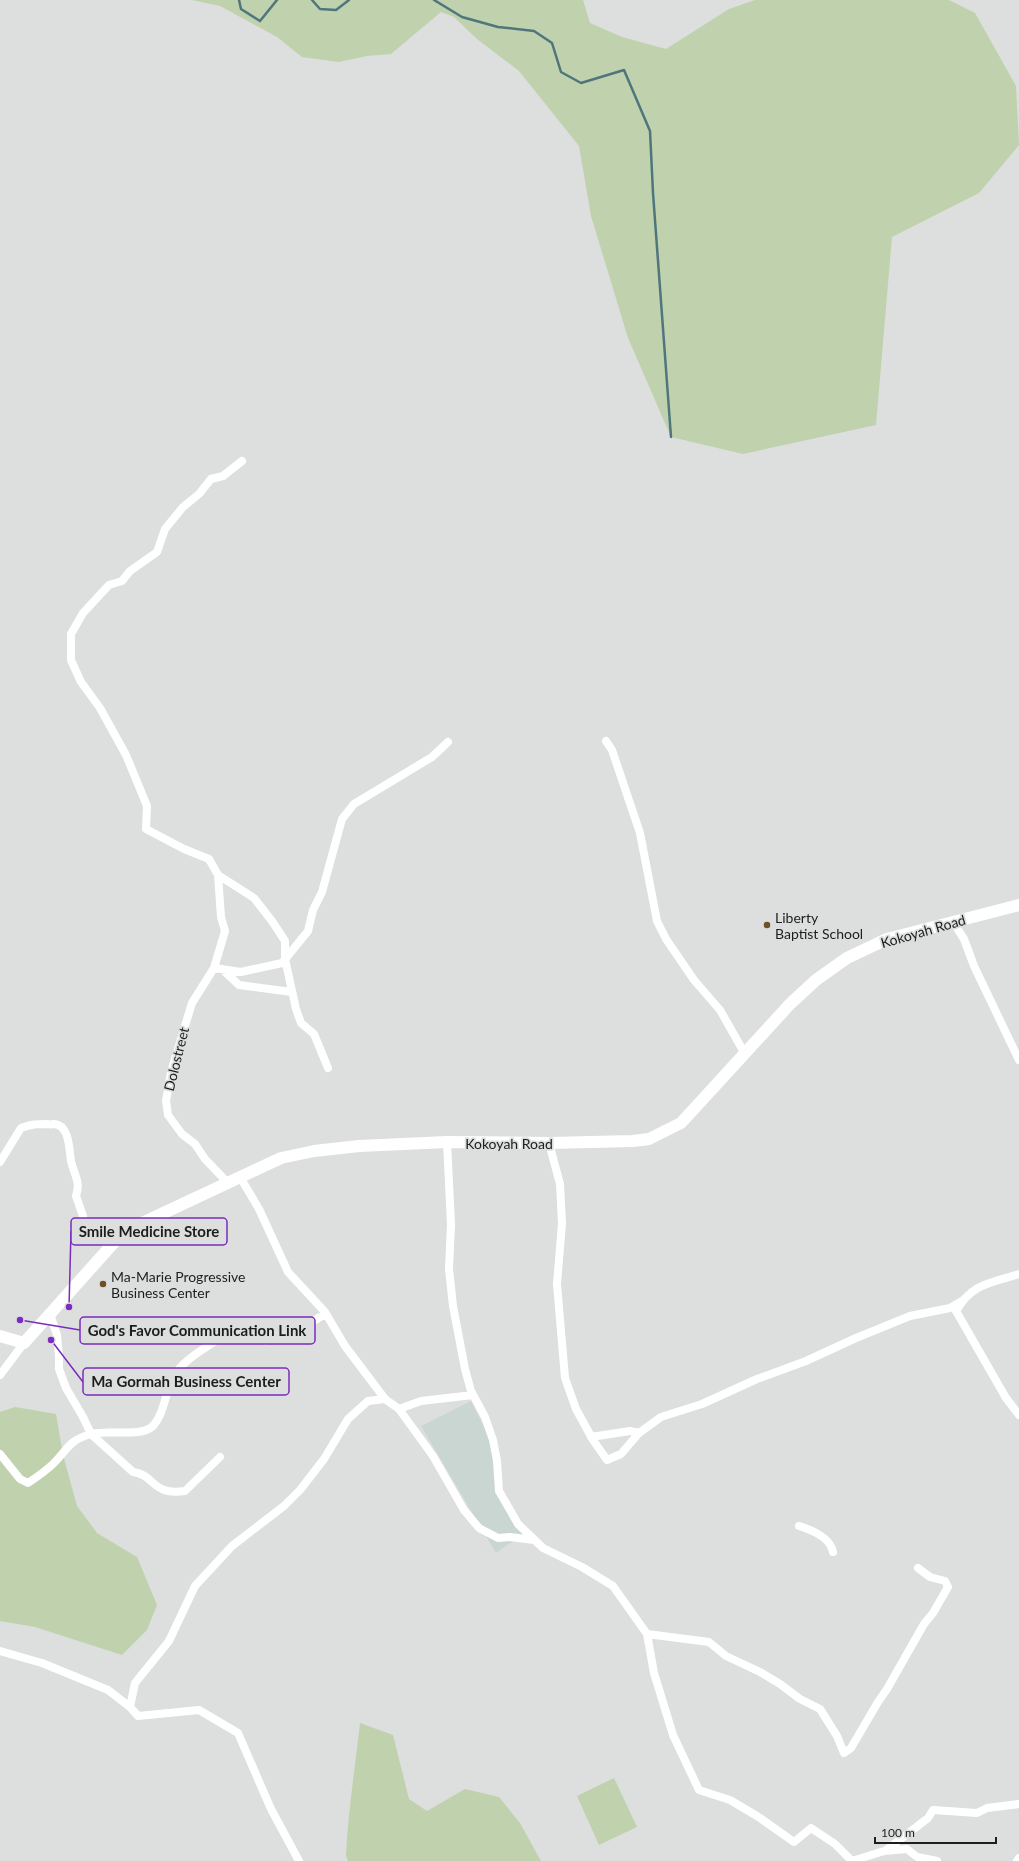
<svg xmlns="http://www.w3.org/2000/svg" width="1019" height="1861" viewBox="0 0 1019 1861" font-family="Lato,sans-serif">
	<style>
		.built { fill: #cad6d1 }
		.green { fill: #c0d1ad }
		.lines { fill: none; stroke-linecap: round; stroke-linejoin: round }
		.stream { stroke: #4e767c; stroke-width: 2.5 }
		.minor { stroke: #fff; stroke-width: 8 }
		.primary { stroke: #fff; stroke-width: 12 }
		.poi-dot { fill: #704e26; stroke: #dcdfde; stroke-width: 1.5 }
		.labels { text-anchor: middle; dominant-baseline: central; stroke-width: 3.5; stroke-linejoin: round; paint-order: stroke }
		.poi-label { font-size: 14px; fill: #1c1e1d; stroke: #dcdfde; text-anchor: start }
		.street-label { font-size: 14px; fill: #1c1e1d; stroke: #dcdfde }
		.leader { fill: none; stroke: #7b2cbf; stroke-width: 1.5 }
		.callout-dot { fill: #7b2cbf; stroke: #dcdfde; stroke-width: 1.5 }
		.callout { fill: #dcdfde; stroke: #7b2cbf; stroke-width: 1.5 }
		.callout-label { font-size: 15px; text-anchor: middle; font-weight: bold; fill: #1c1e1d }
	</style>
	<rect width="100%" height="100%" fill="#dcdfde"/>
	<path class="built" d="M471 1401 498 1456V1496L524 1533 496 1553 421 1426Z"/>
	<path class="green" d="M192 0H583L590 23 622 37 666 49 729 9 755 0H949L975 13 1016 86 1019 145 979 193 892 237 876 425 743 454 671 437 628 338 591 216 579 146 519 71 477 39 454 17 441 12 391 54 367 56 339 62 302 57 277 37 220 6Z
		M15 1407 56 1414 63 1455 77 1506 97 1533 137 1557 157 1605 147 1630 122 1655 35 1627 0 1621V1412Z
		M360 1723 393 1735 409 1799 427 1811 465 1789 499 1797 520 1823 541 1861H348L346 1856C348 1812 355 1768 360 1723Z
		M614 1778 637 1827 599 1845 577 1796Z"/>
	<g class="lines">
		<path class="stream" d="M239 0 241 9 260 21 277 0
			M312 0 320 9 336 10 349 0
			M434 0 462 17 498 27 534 31 552 43 561 72 581 83 624 70 650 131 653 193 671 437"/>
		<path class="minor" d="M606 741 612 750 640 833 657 921 666 939 694 980 720 1010 745 1054
			M218 875 254 898 272 921 285 941V959L296 1009 301 1023 314 1034 328 1068
			M953 922 964 939 974 966 1019 1060
			M214 968 241 972 282 963 308 931 313 910 322 892 342 819 354 804 432 757 448 742
			M222 969 239 985 292 992
			M447 1142 451 1224 449 1269 453 1306 465 1369 471 1391 485 1417 493 1440 497 1461 499 1491 518 1524 543 1548 582 1567 613 1586 647 1634 654 1673 673 1735 699 1790 730 1800 757 1816 794 1842 811 1828 835 1844 852 1861 884 1851 907 1849 917 1857 937 1861
			M549 1143 560 1184 562 1223 557 1284 565 1378 576 1409 593 1440 607 1460 621 1454 639 1433 661 1417 702 1404 757 1379 806 1361 856 1338 910 1316 950 1308 962 1301
			M0 1162 21 1128C32 1124 36 1124 48 1124 50 1125 52 1124 54 1124 70 1125 69 1150 71 1161 74 1175 81 1181 76 1196L83 1216
			M240 1177 259 1209 288 1272 325 1312 345 1346 385 1399
			M228 1183 205 1159 195 1144 182 1134 168 1115 166 1101 171 1072 192 1003 214 968 225 931 221 917 218 875 209 859 184 849 146 829 147 806 126 755 100 708 81 682 71 660V634L83 613 109 585 122 581 130 571 157 552 165 529 183 507 199 494 211 479 223 476 242 461
			M1019 1274C991 1283 972 1283 956 1311L1006 1398 1019 1415
			M50 1314 57 1335 59 1357V1369L66 1388 83 1417 91 1434 133 1472C156 1475 151 1496 185 1491L220 1457
			M0 1375 24 1343
			M399 1409 433 1456 464 1510 479 1528 498 1538 510 1537 534 1540
			M591 1437 630 1431 639 1433
			M0 1454 20 1479 28 1483C37 1477 46 1471 54 1463 68 1449 69 1440 91 1434 108 1429 140 1438 153 1426 165 1413 165 1391 174 1376 186 1356 210 1347 227 1332L247 1335 266 1341 294 1333 325 1314
			M799 1526C812 1530 830 1537 833 1552
			M647 1634 709 1642 726 1656 760 1672 780 1684 800 1699 820 1709 837 1736 844 1753 851 1748 878 1702 887 1689 924 1624 933 1613 948 1587 945 1581 930 1577 918 1568
			M0 1651 42 1663 108 1690 130 1707
			M885 1851 928 1818 933 1810 977 1813 987 1808 1019 1804
			M299 1861 271 1809 238 1733 199 1710 138 1716 130 1707 135 1683 169 1641 195 1586 232 1546 284 1506 300 1490 324 1459 348 1419 368 1401 385 1399 399 1409 421 1401 473 1395
			M1017 1861 1019 1858"/>
		<path class="primary" d="M0 1336 24 1343 118 1238 138 1225 172 1209 281 1158 314 1151 359 1146 447 1142 549 1143 633 1141 649 1139 681 1123 790 1004 816 980 847 958 887 939 1019 905"/>
	</g>
	<g class="poi-dot">
		<circle cx="767" cy="925" r="4"/>
		<circle cx="103" cy="1284" r="4"/>
	</g>
	<g class="labels">
		<g class="poi-label">
			<text x="775" y="917">Liberty<tspan x="775" dy="16">Baptist School</tspan></text>
			<text x="111" y="1276">Ma-Marie Progressive<tspan x="111" dy="16">Business Center</tspan></text>
		</g>
		<g class="street-label">
			<text transform="translate(923 931) rotate(-16)">Kokoyah Road</text>
			<text transform="translate(176 1059) rotate(-76)">Dolostreet</text>
			<text x="509" y="1143">Kokoyah Road</text>
		</g>
	</g>
	<path class="leader" d="M69 1307L71 1231M20 1320L80 1330M51 1340L83 1382"/>
	<g class="callout-dot">
		<circle cx="69" cy="1307" r="4"/>
		<circle cx="20" cy="1320" r="4"/>
		<circle cx="51" cy="1340" r="4"/>
	</g>
	<g class="callout">
		<rect x="71" y="1218" width="156" height="27" rx="4"/>
		<rect x="80" y="1317" width="235" height="27" rx="4"/>
		<rect x="83" y="1368" width="206" height="27" rx="4"/>
	</g>
	<g class="callout-label">
		<text x="149" y="1237">Smile Medicine Store</text>
		<text x="197" y="1336">God's Favor Communication Link</text>
		<text x="186" y="1387">Ma Gormah Business Center</text>
	</g>
	<path d="M875 1837v6h121v-6" fill="none" stroke="#1c1e1d" stroke-width="2"/>
	<text x="881" y="1837" font-size="12" fill="#1c1e1d" stroke="#dcdfde" stroke-width="3" paint-order="stroke">100 m</text>
</svg>
